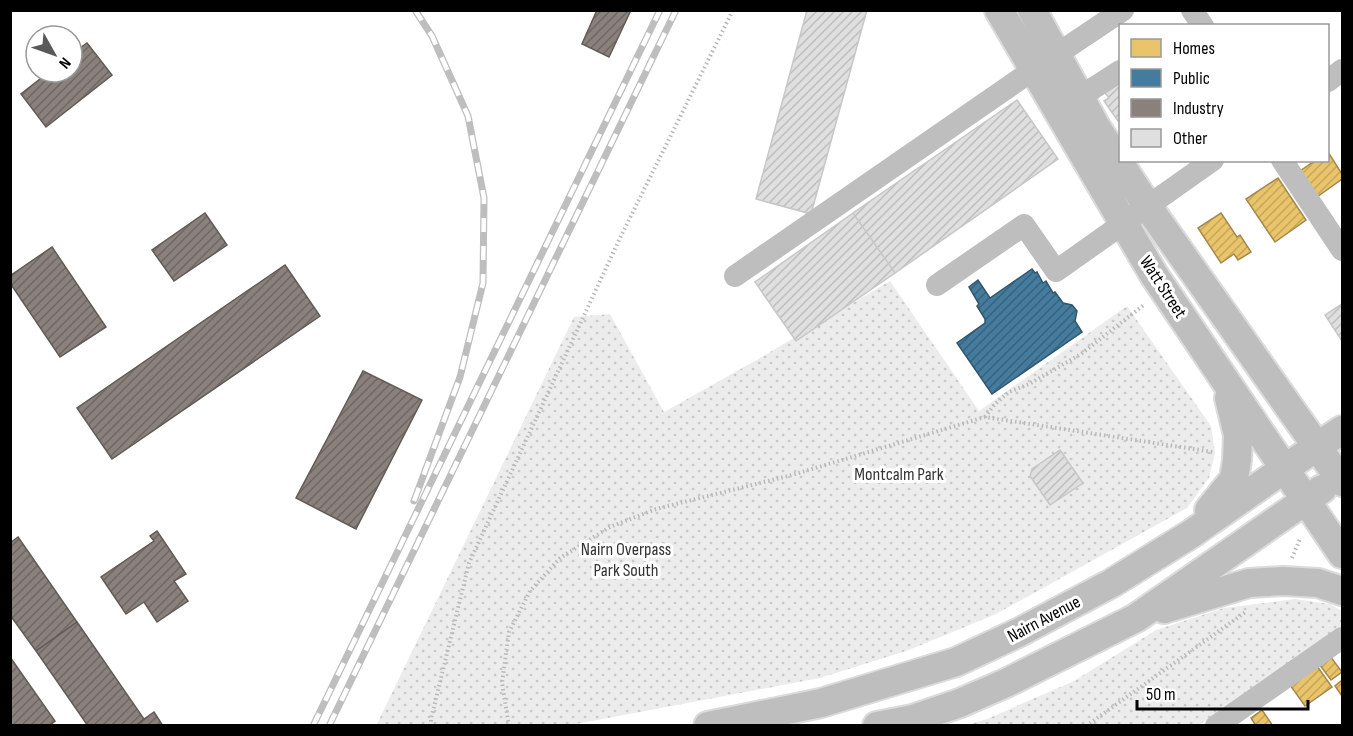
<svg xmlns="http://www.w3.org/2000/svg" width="1353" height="736" viewBox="0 0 1353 736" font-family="'Sofia Sans Condensed',sans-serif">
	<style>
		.grass { fill: url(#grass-dots) }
		.homes { fill: url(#homes-hatch); stroke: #a3894a; stroke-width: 1.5 }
		.public { fill: url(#public-hatch); stroke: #30566e; stroke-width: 1.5 }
		.industry { fill: url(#industry-hatch); stroke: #615a57; stroke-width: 1.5 }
		.building { fill: url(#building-hatch); stroke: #c7c7c7; stroke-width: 1.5 }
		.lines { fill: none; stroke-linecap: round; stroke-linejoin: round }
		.major-casing { stroke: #dbdbdb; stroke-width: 32 }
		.path { stroke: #b9b9b9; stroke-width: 4; stroke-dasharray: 1.5 3; stroke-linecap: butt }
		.minor { stroke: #bebebe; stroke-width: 22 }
		.major { stroke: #bebebe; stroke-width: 28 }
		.rail-casing { stroke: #bebebe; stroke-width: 7 }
		.rail { stroke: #fff; stroke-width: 4.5; stroke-dasharray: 14; stroke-linecap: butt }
		.labels { text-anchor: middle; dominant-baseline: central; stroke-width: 6; stroke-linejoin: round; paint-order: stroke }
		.street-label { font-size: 18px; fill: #000; stroke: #fff }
		.park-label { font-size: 18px; fill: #333; stroke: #fff }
	</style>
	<defs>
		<pattern id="grass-dots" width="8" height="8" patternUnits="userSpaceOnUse" patternTransform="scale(1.5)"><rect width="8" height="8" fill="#ececec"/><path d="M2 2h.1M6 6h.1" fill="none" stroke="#c9c9c9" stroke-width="1.8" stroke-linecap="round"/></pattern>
		<pattern id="homes-hatch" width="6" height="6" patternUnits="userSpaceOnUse" patternTransform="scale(1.5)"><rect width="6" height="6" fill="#e9c46a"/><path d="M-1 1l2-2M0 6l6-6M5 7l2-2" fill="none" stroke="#c6a75a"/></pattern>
		<pattern id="public-hatch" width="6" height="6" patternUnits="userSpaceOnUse" patternTransform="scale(1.5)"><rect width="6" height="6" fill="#457b9d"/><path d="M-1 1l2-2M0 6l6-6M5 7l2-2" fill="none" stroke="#37627e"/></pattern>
		<pattern id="industry-hatch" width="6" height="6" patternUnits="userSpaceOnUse" patternTransform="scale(1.5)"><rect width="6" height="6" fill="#8a817c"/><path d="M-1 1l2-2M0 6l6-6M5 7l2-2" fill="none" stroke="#6e6763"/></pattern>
		<pattern id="building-hatch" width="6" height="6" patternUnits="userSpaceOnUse" patternTransform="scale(1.5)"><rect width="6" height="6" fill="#dfdfdf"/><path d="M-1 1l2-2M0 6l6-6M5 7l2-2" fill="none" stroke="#bebebe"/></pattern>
	</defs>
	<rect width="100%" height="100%" fill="#fff"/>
	<path class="grass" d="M890 281 979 411 1127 306 1211 426 1215 452 1209 478 1187 508 996 614 909 650 820 678 571 725 376 726 574 317 610 314 664 412 760 358Z
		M1295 599 1330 604 1342 611V626L1199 725 964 726 987 719 1074 681 1156 630 1224 608Z"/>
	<path class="homes" d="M1328 152 1342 174V179L1317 197 1300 171 1316 160H1328Z
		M1278 178 1306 220 1275 242 1246 199Z
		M1221 213 1237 237 1240 235 1251 252 1238 260 1234 254 1221 263 1198 228Z
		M1330 656 1342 672 1331 680 1319 664Z
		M1317 666 1332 687 1305 706 1290 685Z
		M1341 681 1342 683V696L1335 686Z
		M1262 710 1273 726H1256L1251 718Z"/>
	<path class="public" d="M1032 269 1035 273 1037 272 1043 283 1046 281 1053 293 1055 292 1063 303 1072 305 1077 311 1075 321 1082 332 992 394 957 343 985 323V319L977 306 979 304 969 287 978 280 990 298Z"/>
	<path class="industry" d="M597 10H631L609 57 582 44Z
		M87 43 112 75 46 127 21 94 49 72H72V54Z
		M205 213 227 245 174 281 152 250Z
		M52 247 106 327 60 357 10 283V276Z
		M285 265 320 316 112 459 77 408Z
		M363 371 422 400 356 529 296 498Z
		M157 531 186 574 174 581 188 601 157 622 144 602 126 614 101 577 154 541 150 536Z
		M18 537 77 622 36 651 10 615V543Z
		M77 622 144 719 135 726H88L36 651Z
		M10 657 55 721 49 726H10Z
		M154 712 163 726H135L144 719Z"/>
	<path class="building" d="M807 10H867L811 214 756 199Z
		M1120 76V120L1118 121 1104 101 1109 98 1102 89Z
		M1017 100 1058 159 895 273 853 213Z
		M853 213 895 273 796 341 755 282Z
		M1342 304V341L1325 315Z
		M1060 450 1083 483 1050 505 1030 476 1032 469Z"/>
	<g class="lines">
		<defs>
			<path id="major" d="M999 10 1154 275 1342 554
				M1032 10 1096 127 1148 207 1342 482
				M1209 510 1234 479 1237 460 1238 435 1229 398
				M1164 609 1249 583 1283 581 1318 583 1342 591
				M708 726 821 703 956 662 1020 632 1112 583 1191 534 1284 469 1342 430
				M877 726 913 719 960 703 1006 683 1136 618 1322 489"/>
		</defs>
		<use href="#major" class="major-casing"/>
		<path class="path" d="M985 417 995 404 1009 392 1029 384 1081 354 1145 304
			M1292 558 1300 539
			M431 726V719L469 563 620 238 733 10
			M509 726 502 683 509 632 530 591 560 558 610 527 656 509 792 475 985 417 1213 452
			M1086 726 1247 611"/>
		<path class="minor" d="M1192 10 1203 26
			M1328 81 1342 70
			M1066 106 1120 71
			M1282 160 1342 250
			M735 276 1017 81 1123 10
			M937 285 1024 225 1056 271 1213 160
			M1216 726 1342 638"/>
		<use href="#major" class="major"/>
		<defs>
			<path id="rail" d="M414 501 460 377 483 283 484 198 468 116 432 36 415 10
				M313 726 660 10
				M329 726 676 10"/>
		</defs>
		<use href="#rail" class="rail-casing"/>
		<use href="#rail" class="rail"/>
	</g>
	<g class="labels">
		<g class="street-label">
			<text transform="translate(1163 287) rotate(57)">Watt Street</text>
			<text transform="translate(1044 619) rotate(-28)">Nairn Avenue</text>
		</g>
		<g class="park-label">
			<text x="899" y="474">Montcalm Park</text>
			<text x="626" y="549">Nairn Overpass<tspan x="626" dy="21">Park South</tspan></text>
		</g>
	</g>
	<rect width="1353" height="736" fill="none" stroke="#000000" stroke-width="24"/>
	<rect x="1119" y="24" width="210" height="138" fill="#ffffff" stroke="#999999" stroke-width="1.5"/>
	<rect x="1131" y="39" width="30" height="18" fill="#e9c46a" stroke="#999999" stroke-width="1.5"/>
	<text x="1173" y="54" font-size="18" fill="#000000">Homes</text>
	<rect x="1131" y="69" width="30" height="18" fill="#457b9d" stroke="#999999" stroke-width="1.5"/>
	<text x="1173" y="84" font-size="18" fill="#000000">Public</text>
	<rect x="1131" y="99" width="30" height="18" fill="#8a817c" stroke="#999999" stroke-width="1.5"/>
	<text x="1173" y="114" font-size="18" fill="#000000">Industry</text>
	<rect x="1131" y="129" width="30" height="18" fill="#dfdfdf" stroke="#999999" stroke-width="1.5"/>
	<text x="1173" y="144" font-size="18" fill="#000000">Other</text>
	<g transform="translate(54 54) rotate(130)"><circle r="28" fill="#ffffff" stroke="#999999" stroke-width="1.5"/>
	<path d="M0-4.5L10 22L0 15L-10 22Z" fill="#595959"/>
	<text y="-9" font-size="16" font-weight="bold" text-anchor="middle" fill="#000000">N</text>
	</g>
	<path d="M1137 700v9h171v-9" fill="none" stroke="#000000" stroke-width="3"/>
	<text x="1146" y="700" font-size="18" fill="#000000" stroke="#ffffff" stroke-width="4.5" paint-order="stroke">50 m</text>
</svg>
